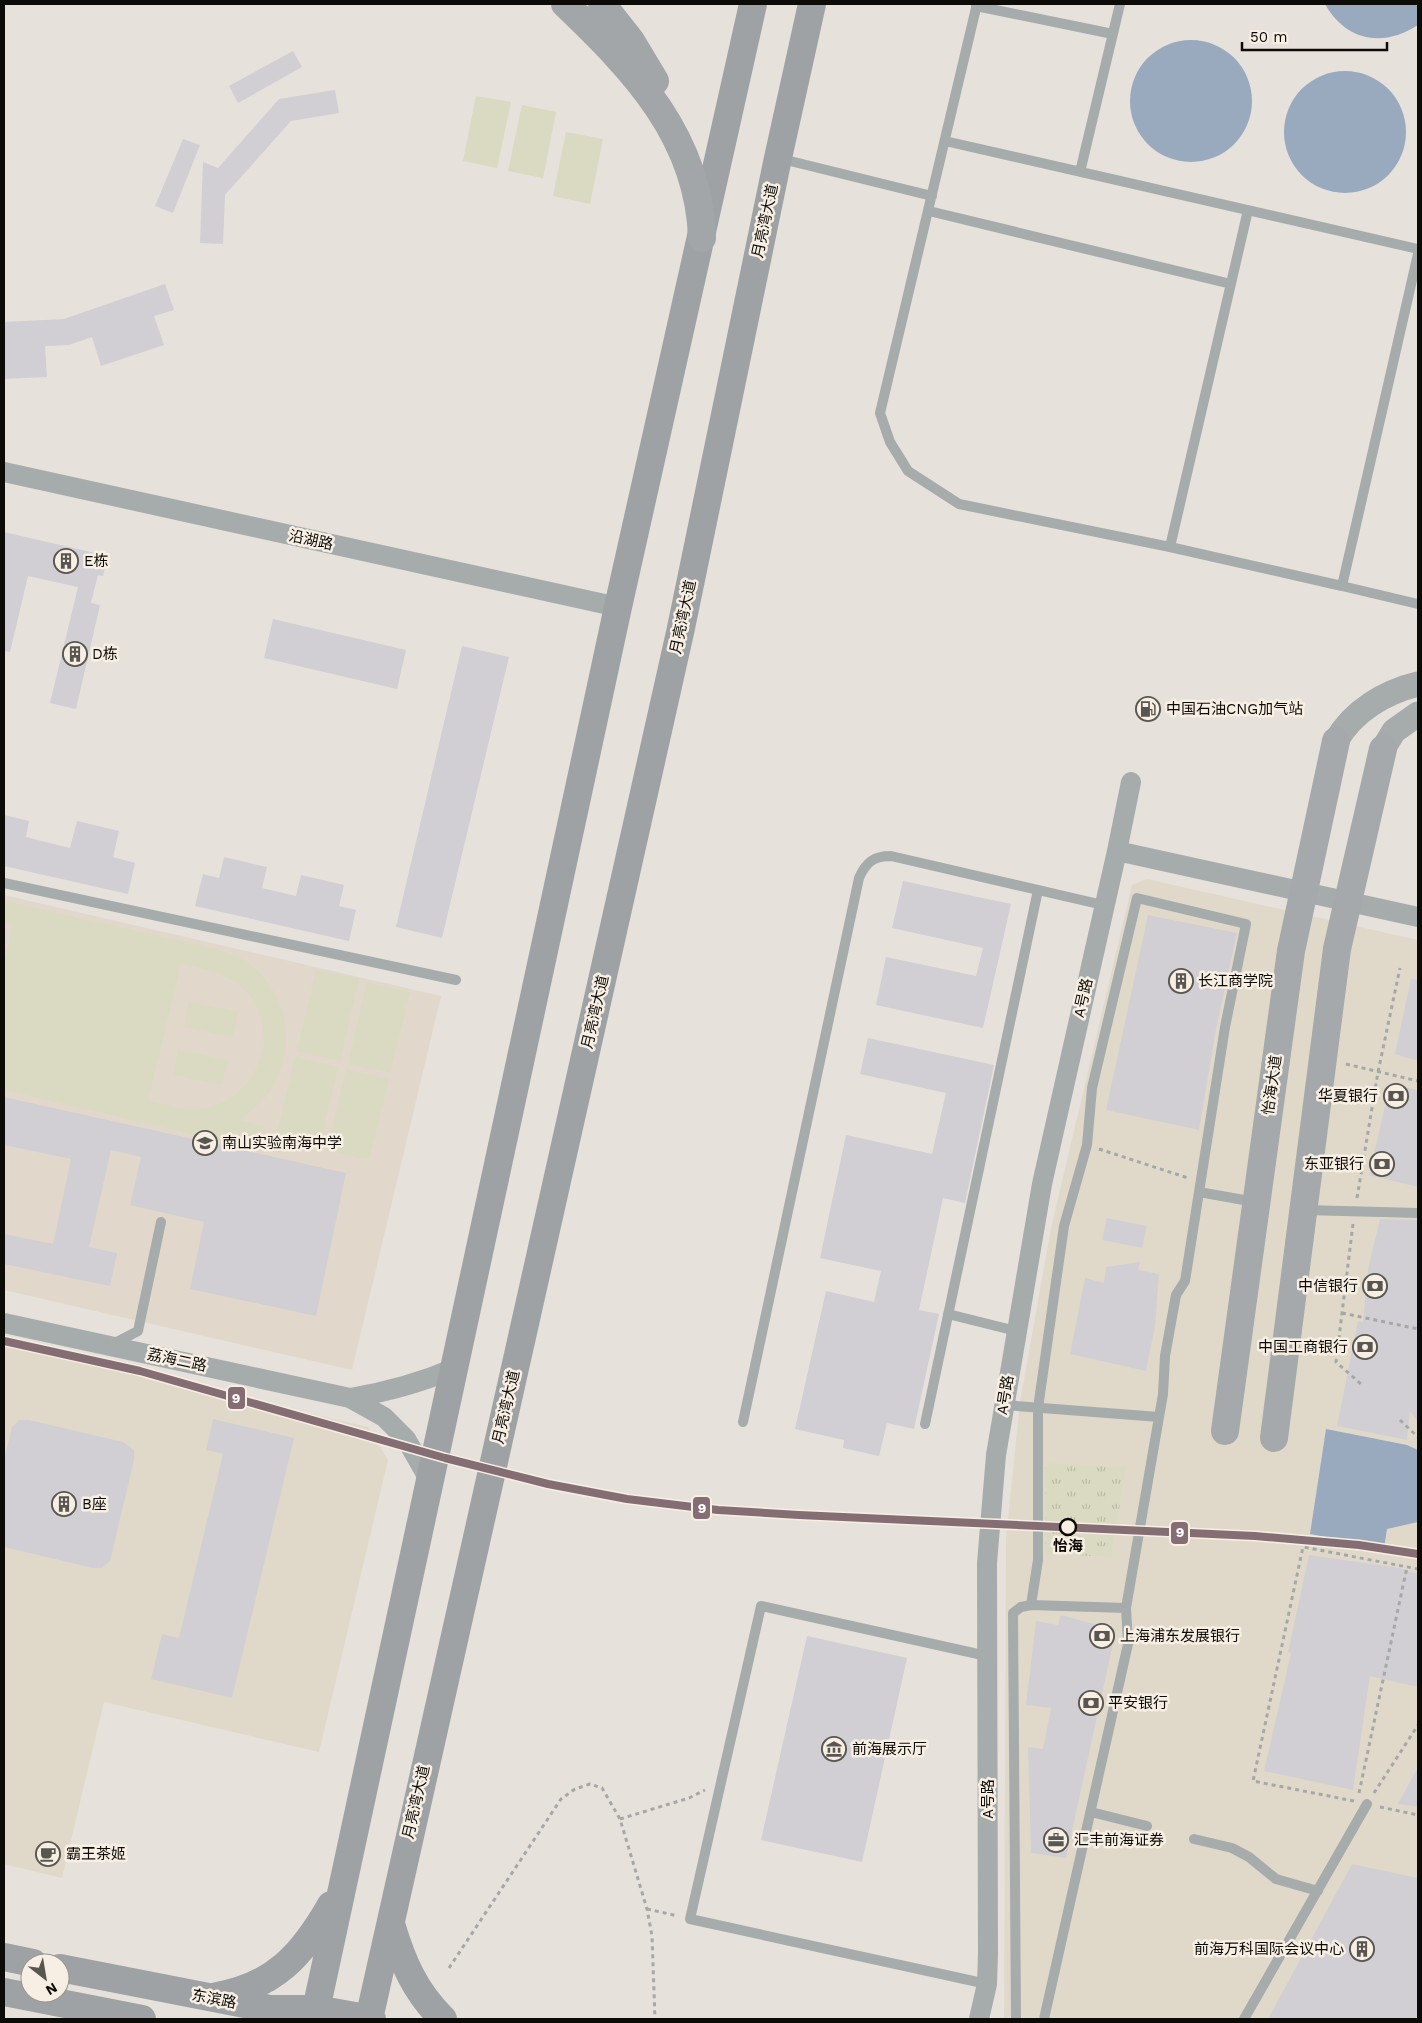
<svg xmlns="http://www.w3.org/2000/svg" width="1422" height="2023" viewBox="0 0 1422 2023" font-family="'Work Sans','Noto Sans SC',sans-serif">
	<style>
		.commercial { fill: #e0d9ca }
		.built { fill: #e1d8cb }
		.grass { fill: url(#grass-tufts) }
		.park { fill: #dad9c1; fill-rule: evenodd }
		.water { fill: #9aaabe }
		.building { fill: #d1cfd3 }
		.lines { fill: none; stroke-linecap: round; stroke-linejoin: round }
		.path { stroke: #a6a8a8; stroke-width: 3; stroke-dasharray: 4 4; stroke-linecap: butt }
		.service { stroke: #a6abac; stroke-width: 10 }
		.minor { stroke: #a6abac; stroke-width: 20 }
		.tertiary { stroke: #a6abac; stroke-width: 25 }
		.secondary { stroke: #a5a9ab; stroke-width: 28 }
		.primary { stroke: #9ea2a4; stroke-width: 28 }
		.motorway { stroke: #a3a6a8; stroke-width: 28 }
		.metro-1-casing { stroke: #f8efe4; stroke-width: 11 }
		.metro-1 { stroke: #846e74; stroke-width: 8 }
		.stop-dot { fill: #f8efe4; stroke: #0d0b07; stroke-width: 2.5 }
		.labels { text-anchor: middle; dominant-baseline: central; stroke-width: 5; stroke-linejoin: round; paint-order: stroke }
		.street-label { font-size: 15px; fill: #0d0b07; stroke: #f8efe4 }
		.poi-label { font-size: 15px; fill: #0d0b07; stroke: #f8efe4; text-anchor: start }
		.stop-label { font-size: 15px; font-weight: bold; fill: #0d0b07; stroke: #f8efe4 }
		.line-badge { stroke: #f8efe4; stroke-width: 2 }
		.badge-label { font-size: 14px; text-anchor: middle; font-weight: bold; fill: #fff }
	</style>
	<defs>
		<pattern id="grass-tufts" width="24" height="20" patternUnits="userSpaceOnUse" patternTransform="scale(1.25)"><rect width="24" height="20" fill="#dad9c1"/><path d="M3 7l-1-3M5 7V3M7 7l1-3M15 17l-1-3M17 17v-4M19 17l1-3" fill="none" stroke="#bab9a4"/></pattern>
	</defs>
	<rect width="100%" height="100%" fill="#e6e1db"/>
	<path class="commercial" d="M1147 879 1418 940V2019H1004L1006 1538 1020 1402 1051 1228 1132 885Z
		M4 1343 368 1427 388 1460 319 1752 104 1702 62 1878 4 1864Z"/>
	<path class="built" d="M4 895 441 996 352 1370 4 1290Z"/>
	<path class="grass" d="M1049 1463 1126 1467 1111 1557 1047 1554 1045 1550V1467Z"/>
	<path class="park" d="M476 96 511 102 497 168 463 161Z
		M522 105 556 112 543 178 508 171Z
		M566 132 603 139 590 204 553 196Z
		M4 901 217 949C229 953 241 957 251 965 304 1007 295 1088 238 1120L266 1127 260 1150 4 1090V963L13 925 4 924ZM181 964C200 968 219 972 235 982 286 1017 264 1094 209 1107 189 1112 167 1105 148 1100Z
		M316 970 359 979 340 1061 297 1051Z
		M367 982 410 992 390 1073 348 1064Z
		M189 1002 238 1012 233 1037 184 1027Z
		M178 1050 228 1060 222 1085 173 1075Z
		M295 1057 338 1067 319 1148 276 1138Z
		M346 1069 389 1079 369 1160 327 1151Z"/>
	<path class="water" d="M1325 4H1418V25C1383 48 1346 41 1325 4Z
		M1130 101a61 61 0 1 1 122 0a61 61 0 1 1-122 0Z
		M1284 132a61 61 0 1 1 122 0a61 61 0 1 1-122 0Z
		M1326 1429 1407 1445 1418 1450V1522L1387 1529 1384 1548 1310 1534Z"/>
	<path class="building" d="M293 51 302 67 238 103 229 86Z
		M335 90 339 113 291 121 225 195 223 244 200 243 203 162 218 168 279 99Z
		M183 139 200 145 173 213 155 206Z
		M165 284 174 310 154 316 164 345 101 366 92 337 69 345 45 346 47 377 4 379V322L64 319Z
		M4 532 108 556 103 576 98 575 91 603 100 605 76 709 50 703 78 587 28 576 10 652 4 651Z
		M273 619 406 650 397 689 264 658Z
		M462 646 509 657 442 938 396 927Z
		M4 815 29 821 26 837 70 848 77 821 119 831 113 857 135 863 128 894 4 866Z
		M224 857 267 867 262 888 296 896 301 875 344 885 339 906 356 910 349 941 195 906 203 874 219 878Z
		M903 881 1011 904 983 1028 876 1005 886 957 976 976 983 948 892 928Z
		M1148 915 1237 933 1216 1029 1199 1130 1106 1110Z
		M1411 979 1418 980V1061L1395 1054Z
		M868 1038 994 1065 965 1203 943 1198 919 1310 939 1314 914 1429 887 1423 879 1456 843 1448 844 1440 795 1429 826 1291 874 1302 881 1271 820 1258 846 1135 932 1154 946 1093 860 1074Z
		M1390 1084 1418 1090V1187L1369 1175Z
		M4 1097 346 1173 316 1316 190 1289 204 1222 130 1205 141 1157 111 1150 89 1247 117 1253 110 1286 4 1264V1234L53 1244 71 1159 4 1145Z
		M1107 1218 1147 1226 1142 1248 1102 1240Z
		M1380 1219 1418 1220V1422L1410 1411 1407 1440 1337 1426 1358 1321 1363 1322 1368 1269Z
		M1140 1262 1138 1270 1159 1274 1155 1326 1146 1371 1070 1354 1085 1278 1104 1283 1106 1267Z
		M213 1419 294 1438 232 1698 151 1679 162 1634 179 1638 223 1454 206 1450Z
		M19 1420H29L123 1442 134 1450V1460L111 1557 110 1561 102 1568H93L4 1547V1460L12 1427Z
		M1309 1555 1400 1568 1418 1574V1687L1370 1676 1353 1790 1264 1771 1291 1653 1288 1652Z
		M1061 1615 1116 1630 1066 1858 1031 1853 1028 1747 1043 1749 1051 1708 1026 1705 1036 1621 1058 1625Z
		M807 1636 907 1658 862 1862 761 1840Z
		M1418 1767V1807L1398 1804Z
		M1352 1864 1418 1878V2019H1268Z"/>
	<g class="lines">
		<path class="path" d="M1346 1064 1418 1081
			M1099 1149 1188 1178
			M1357 1198 1378 1072 1400 968
			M1353 1224 1336 1362 1361 1384
			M1342 1313 1418 1329
			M1400 1420 1418 1437
			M1359 1793 1407 1567
			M1374 1793 1418 1725
			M1354 1801 1253 1781 1303 1547 1418 1569
			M1380 1807 1418 1815
			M620 1819 689 1798 705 1790
			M647 1909 678 1916
			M449 1968 561 1799 575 1789 590 1784 602 1788 620 1819 647 1909 652 1936 655 2019"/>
		<path class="service" d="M977 4 880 413 890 442 908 471 959 504 1170 547 1342 586 1418 254
			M976 6 1113 34
			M945 141 1418 249
			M778 158 932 196
			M1080 172 1120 4
			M929 211 1231 284
			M1170 547 1248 210
			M1342 586 1418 604
			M4 883 456 980
			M1199 1192 1255 1202
			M1304 1210 1418 1213
			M948 1314 1016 1331
			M113 1344 138 1331 161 1222
			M1004 1405 1159 1417
			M743 1422 859 878C866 862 874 856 891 856L1103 905
			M925 1424 1038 890
			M1031 1605 1038 1560V1408L1064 1226 1087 1145 1092 1088 1137 898 1246 924 1225 1027 1185 1281 1176 1295 1165 1356 1163 1394 1126 1608 1128 1644 1044 2019
			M987 1656 761 1606 690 1919 987 1984
			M1091 1812 1147 1826
			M1194 1839 1232 1848 1249 1857 1276 1879 1318 1891
			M1016 2019 1013 1613 1021 1607 1031 1605 1126 1608
			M1244 2019 1367 1804"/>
		<path class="minor" d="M4 472 618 607
			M1117 851 1418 917
			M4 1323 350 1398
			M430 1481 406 1439 384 1417 350 1398C387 1392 420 1383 455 1368
			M979 2019 987 1984 988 1953 987 1563 996 1455 1042 1184 1117 851 1131 782"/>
		<path class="tertiary" d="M1336 741C1353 711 1385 692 1418 684
			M1383 749 1394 731 1418 714"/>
		<path class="secondary" d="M1225 1431 1291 951 1336 741
			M1274 1438 1337 949 1383 749"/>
		<path class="primary" d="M391 1924C402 1961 415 1992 443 2019
			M4 1957 33 1963
			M60 1968 270 2009H316L372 2019
			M4 1992 142 2019
			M217 1996C275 1986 303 1954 331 1905
			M314 2019 618 607 753 4
			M369 2019 681 628 778 158 812 4"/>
		<path class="motorway" d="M565 4C634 70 699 137 702 238
			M602 4 631 41 655 81"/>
		<defs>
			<path id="metro-1" d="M4 1341 140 1371 445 1458 548 1484 627 1499 718 1510 799 1515 1255 1536 1359 1545 1418 1554"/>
		</defs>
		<use href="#metro-1" class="metro-1-casing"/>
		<use href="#metro-1" class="metro-1"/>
	</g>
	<defs>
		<symbol id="building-ring" viewBox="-11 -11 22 22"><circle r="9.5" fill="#f8efe4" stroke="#595651" stroke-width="1.5"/><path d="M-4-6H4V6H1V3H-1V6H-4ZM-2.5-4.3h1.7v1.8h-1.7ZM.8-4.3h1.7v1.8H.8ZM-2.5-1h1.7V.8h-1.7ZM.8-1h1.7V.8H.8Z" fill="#595651"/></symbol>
		<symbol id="fuel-ring" viewBox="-11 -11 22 22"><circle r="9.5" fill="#f8efe4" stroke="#595651" stroke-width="1.5"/><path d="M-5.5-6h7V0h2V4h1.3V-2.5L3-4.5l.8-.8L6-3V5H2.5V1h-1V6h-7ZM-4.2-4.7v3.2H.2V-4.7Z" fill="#595651"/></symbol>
		<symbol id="bank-ring" viewBox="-11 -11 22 22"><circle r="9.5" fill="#f8efe4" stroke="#595651" stroke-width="1.5"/><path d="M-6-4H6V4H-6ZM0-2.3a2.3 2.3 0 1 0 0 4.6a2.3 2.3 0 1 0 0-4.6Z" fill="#595651"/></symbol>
		<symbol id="school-ring" viewBox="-11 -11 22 22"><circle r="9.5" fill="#f8efe4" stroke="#595651" stroke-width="1.5"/><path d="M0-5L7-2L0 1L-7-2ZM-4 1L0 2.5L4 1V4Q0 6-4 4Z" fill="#595651"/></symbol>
		<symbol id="museum-ring" viewBox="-11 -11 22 22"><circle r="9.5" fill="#f8efe4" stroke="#595651" stroke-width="1.5"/><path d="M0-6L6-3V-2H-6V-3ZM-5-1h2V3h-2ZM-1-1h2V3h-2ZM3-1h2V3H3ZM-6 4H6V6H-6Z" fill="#595651"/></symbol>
		<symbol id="office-ring" viewBox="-11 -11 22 22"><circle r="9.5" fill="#f8efe4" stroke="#595651" stroke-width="1.5"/><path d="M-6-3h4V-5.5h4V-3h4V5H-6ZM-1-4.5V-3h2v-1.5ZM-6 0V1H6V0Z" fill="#595651"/></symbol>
		<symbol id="cafe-ring" viewBox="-11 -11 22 22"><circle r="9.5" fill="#f8efe4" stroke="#595651" stroke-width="1.5"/><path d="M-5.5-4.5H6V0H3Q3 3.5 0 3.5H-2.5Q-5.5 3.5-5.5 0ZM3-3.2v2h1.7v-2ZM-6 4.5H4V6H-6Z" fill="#595651"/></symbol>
	</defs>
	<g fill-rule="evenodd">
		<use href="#building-ring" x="52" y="547" width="28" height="28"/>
		<use href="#building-ring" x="61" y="640" width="28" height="28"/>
		<use href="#fuel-ring" x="1134" y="695" width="28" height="28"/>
		<use href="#building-ring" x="1167" y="967" width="28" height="28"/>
		<use href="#bank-ring" x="1382" y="1082" width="28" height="28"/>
		<use href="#school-ring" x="191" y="1129" width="28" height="28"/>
		<use href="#bank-ring" x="1368" y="1150" width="28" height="28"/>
		<use href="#bank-ring" x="1361" y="1272" width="28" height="28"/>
		<use href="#bank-ring" x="1351" y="1333" width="28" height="28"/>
		<use href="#building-ring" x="50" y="1490" width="28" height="28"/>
		<use href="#bank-ring" x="1088" y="1622" width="28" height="28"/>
		<use href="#bank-ring" x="1077" y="1689" width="28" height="28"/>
		<use href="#museum-ring" x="820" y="1735" width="28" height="28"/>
		<use href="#office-ring" x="1042" y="1826" width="28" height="28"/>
		<use href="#cafe-ring" x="34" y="1840" width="28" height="28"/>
		<use href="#building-ring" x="1348" y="1935" width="28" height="28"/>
	</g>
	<circle class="stop-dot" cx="1068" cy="1527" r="8"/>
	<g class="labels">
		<g class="street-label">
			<text transform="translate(765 221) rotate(-78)">月亮湾大道</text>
			<text transform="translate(311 540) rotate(12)">沿湖路</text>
			<text transform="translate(683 617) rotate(-78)">月亮湾大道</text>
			<text transform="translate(1083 998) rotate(-77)">A号路</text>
			<text transform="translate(595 1012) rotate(-77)">月亮湾大道</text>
			<text transform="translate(1272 1085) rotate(-82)">怡海大道</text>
			<text transform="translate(177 1360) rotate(12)">荔海二路</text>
			<text transform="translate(1005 1395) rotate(-81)">A号路</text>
			<text transform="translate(506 1407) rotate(-77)">月亮湾大道</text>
			<text transform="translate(988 1799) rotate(-90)">A号路</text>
			<text transform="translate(416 1802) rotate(-77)">月亮湾大道</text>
			<text transform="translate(214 1999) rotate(11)">东滨路</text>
		</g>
		<g class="poi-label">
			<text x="84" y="561">E栋</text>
			<text x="92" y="654">D栋</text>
			<text x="1166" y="709">中国石油CNG加气站</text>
			<text x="1198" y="981">长江商学院</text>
			<text x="1378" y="1096" text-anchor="end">华夏银行</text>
			<text x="222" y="1143">南山实验南海中学</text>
			<text x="1364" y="1164" text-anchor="end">东亚银行</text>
			<text x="1358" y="1286" text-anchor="end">中信银行</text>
			<text x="1348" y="1347" text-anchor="end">中国工商银行</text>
			<text x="82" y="1504">B座</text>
			<text x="1120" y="1636">上海浦东发展银行</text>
			<text x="1108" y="1703">平安银行</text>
			<text x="852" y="1749">前海展示厅</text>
			<text x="1074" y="1840">汇丰前海证券</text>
			<text x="66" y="1854">霸王茶姬</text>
			<text x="1344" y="1949" text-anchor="end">前海万科国际会议中心</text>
		</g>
		<g class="stop-label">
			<text x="1068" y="1546">怡海</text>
		</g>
	</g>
	<g class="line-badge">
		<rect x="227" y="1386" width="19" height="24" rx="5" fill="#846e74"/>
		<rect x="692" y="1496" width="19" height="24" rx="5" fill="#846e74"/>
		<rect x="1170" y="1521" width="19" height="24" rx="5" fill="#846e74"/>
	</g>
	<g class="badge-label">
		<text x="236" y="1403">9</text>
		<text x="702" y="1513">9</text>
		<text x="1180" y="1537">9</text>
	</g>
	<rect width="1422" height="2023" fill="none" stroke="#0d0b07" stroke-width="10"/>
	<g transform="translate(45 1978) rotate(149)"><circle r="24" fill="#f8efe4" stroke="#9a948c"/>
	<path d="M0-4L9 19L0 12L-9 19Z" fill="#595651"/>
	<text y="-8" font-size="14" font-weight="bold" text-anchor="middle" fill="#0d0b07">N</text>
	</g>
	<path d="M1242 42v8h145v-8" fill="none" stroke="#0d0b07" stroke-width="2.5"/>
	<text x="1250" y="42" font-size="15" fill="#0d0b07" stroke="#f8efe4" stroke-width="4" paint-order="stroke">50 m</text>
</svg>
